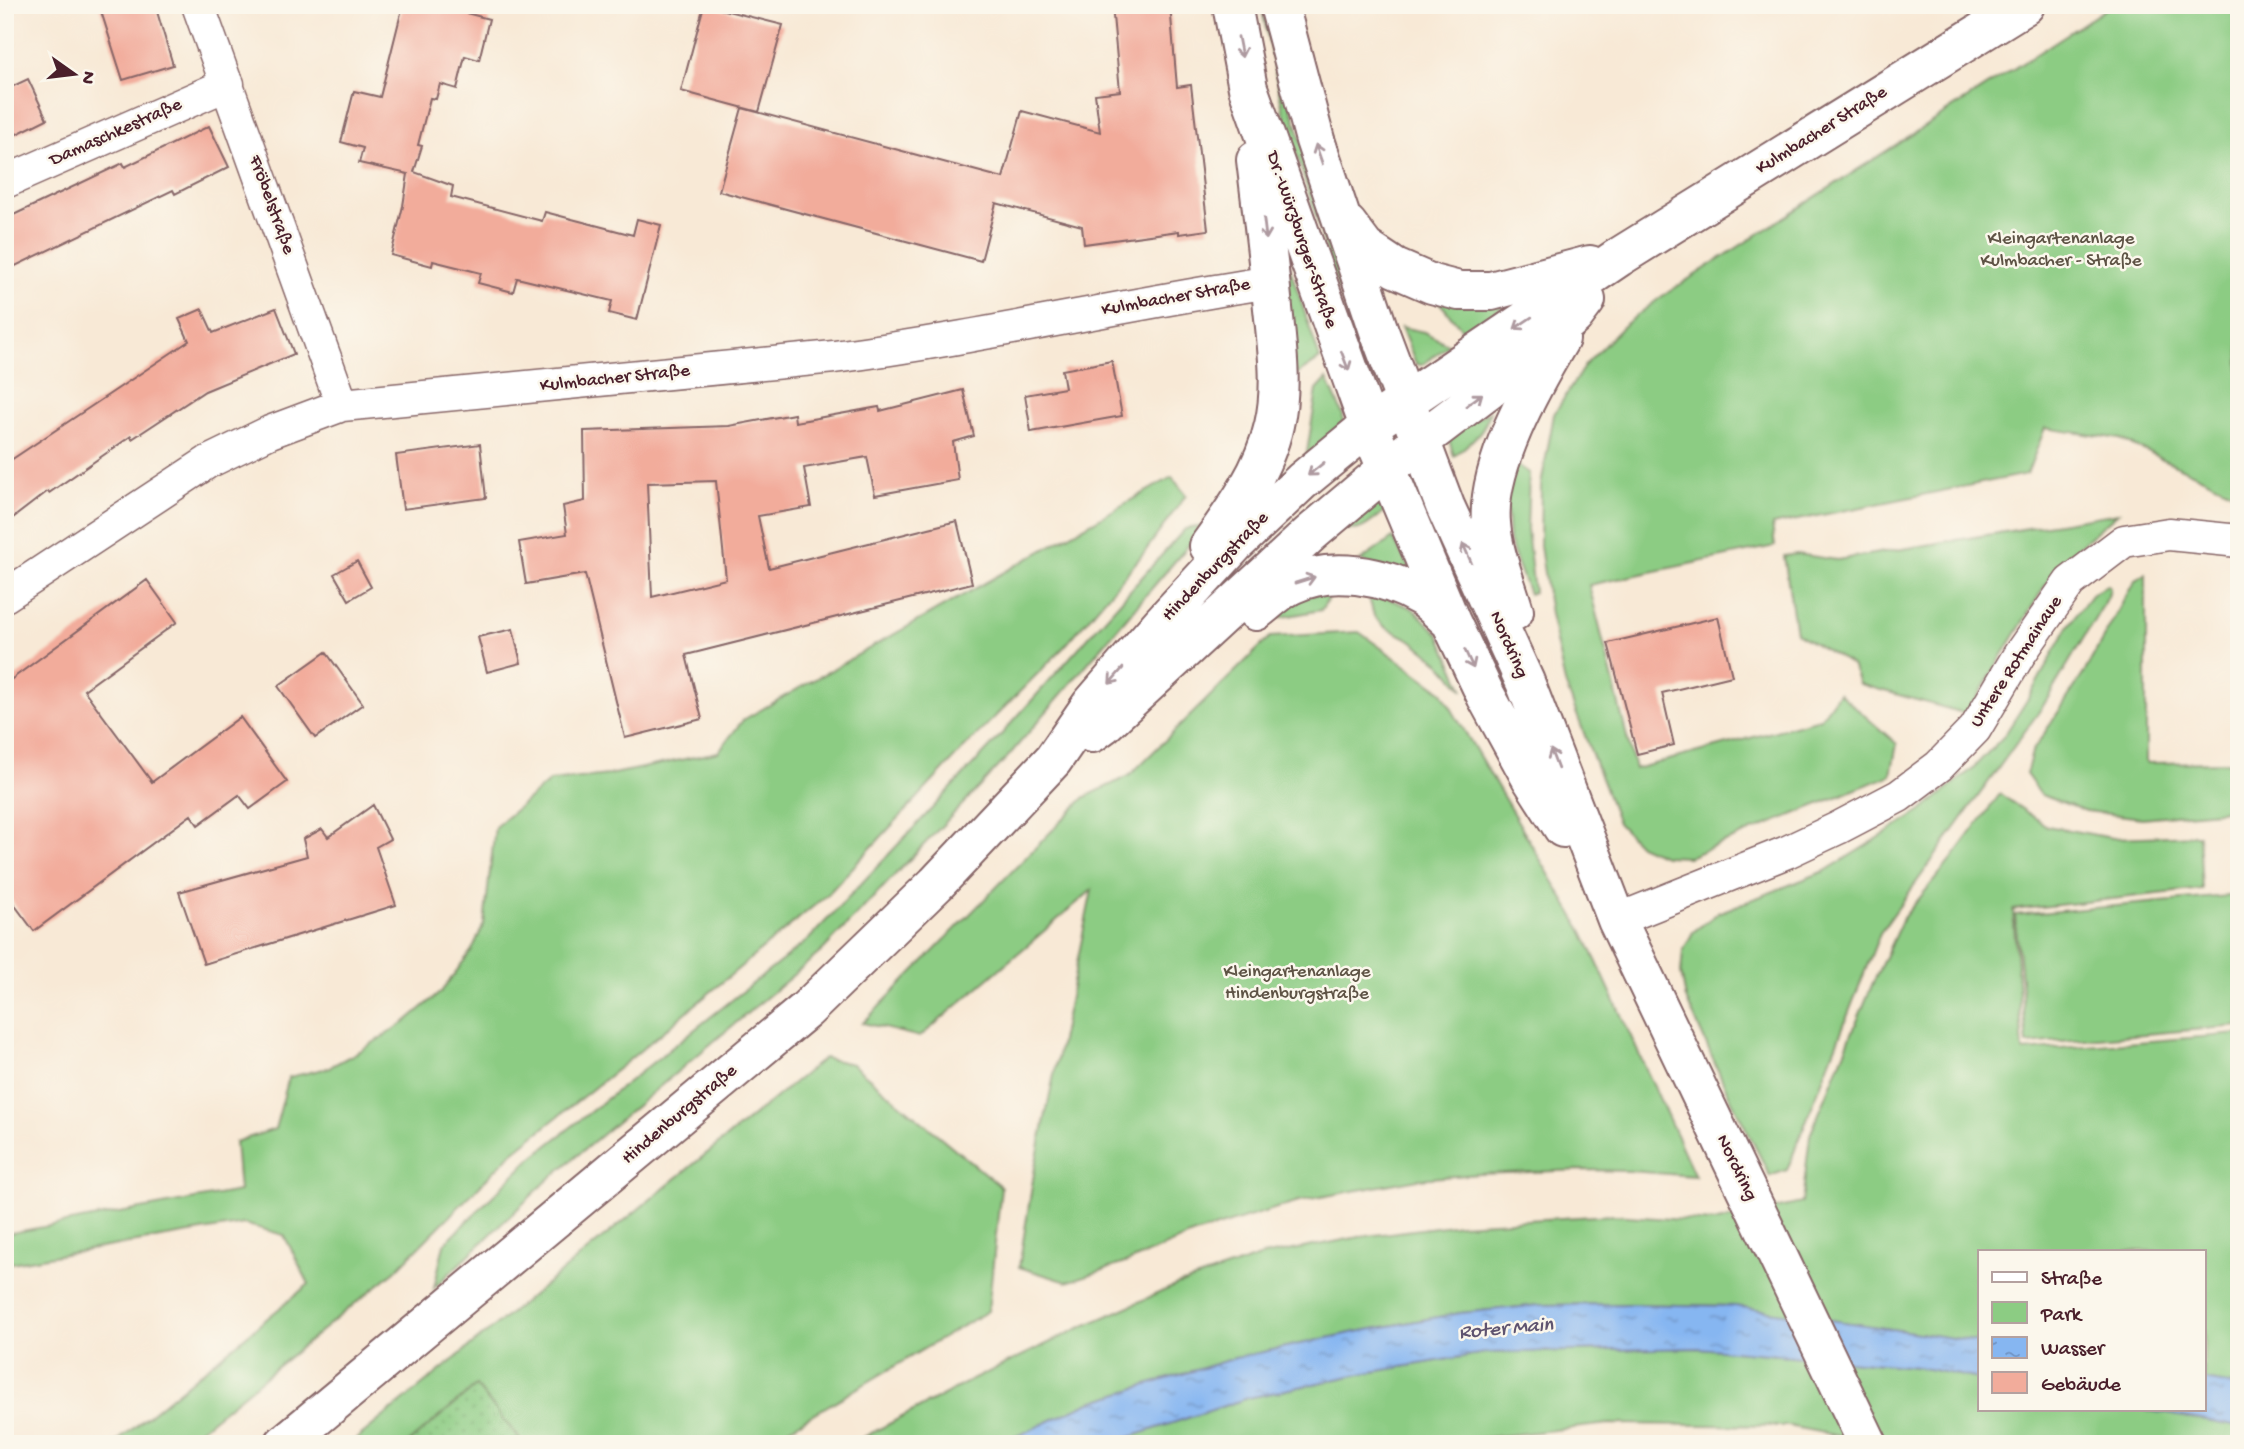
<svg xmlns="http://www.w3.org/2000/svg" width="2244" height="1449" viewBox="0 0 2244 1449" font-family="'Gochi Hand',sans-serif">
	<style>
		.green { fill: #8ccc83; stroke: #6b7657; stroke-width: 2 }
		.park { fill: url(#park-dots); stroke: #6b7657; stroke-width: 2 }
		.water { fill: url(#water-ripples); stroke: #686a8e; stroke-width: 2 }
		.building { fill: #f2ac9b; fill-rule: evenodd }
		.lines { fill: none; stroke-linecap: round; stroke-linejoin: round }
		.minor-casing { stroke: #876667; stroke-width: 35 }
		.major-casing { stroke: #876667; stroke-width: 42 }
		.minor { stroke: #fff; stroke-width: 32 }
		.major { stroke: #fff; stroke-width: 38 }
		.oneway { stroke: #ae9aa0 }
		.labels { text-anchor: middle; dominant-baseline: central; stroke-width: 5; stroke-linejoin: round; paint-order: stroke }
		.street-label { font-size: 19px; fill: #4a1f2b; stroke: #fbf7ec }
		.park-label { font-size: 19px; fill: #5e5345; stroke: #fbf7ec }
		.water-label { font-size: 21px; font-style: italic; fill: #5f5470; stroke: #fbf7ec }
	</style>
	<defs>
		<pattern id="park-dots" width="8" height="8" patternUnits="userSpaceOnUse" patternTransform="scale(1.75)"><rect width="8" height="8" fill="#8ccc83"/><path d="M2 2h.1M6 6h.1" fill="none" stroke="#7aaf71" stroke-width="1.8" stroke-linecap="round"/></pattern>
		<pattern id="water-ripples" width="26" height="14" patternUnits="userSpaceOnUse" patternTransform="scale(1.75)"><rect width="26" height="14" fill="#86b6f1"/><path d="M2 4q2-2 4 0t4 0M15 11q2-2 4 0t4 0" fill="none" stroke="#7093c3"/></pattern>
	</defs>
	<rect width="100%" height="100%" fill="#fbf7ec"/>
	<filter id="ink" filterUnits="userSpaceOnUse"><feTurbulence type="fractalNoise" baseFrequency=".0143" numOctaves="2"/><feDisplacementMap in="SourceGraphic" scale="14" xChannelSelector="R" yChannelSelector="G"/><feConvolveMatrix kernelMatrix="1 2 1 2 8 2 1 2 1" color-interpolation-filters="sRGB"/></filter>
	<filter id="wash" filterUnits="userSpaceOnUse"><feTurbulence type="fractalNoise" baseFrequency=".00686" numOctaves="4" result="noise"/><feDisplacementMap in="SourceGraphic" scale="28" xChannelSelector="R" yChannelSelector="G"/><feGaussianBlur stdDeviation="1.57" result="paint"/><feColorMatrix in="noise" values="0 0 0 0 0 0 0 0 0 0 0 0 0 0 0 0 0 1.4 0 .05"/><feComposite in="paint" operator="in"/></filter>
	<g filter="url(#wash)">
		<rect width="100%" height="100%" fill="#f8e9d6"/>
		<path class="green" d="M1261 5 1351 307 1349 324 1283 110Z
			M2112 5H2239V495L2120 439 2045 428 2027 474 1772 525 1775 546 1589 585 1635 769 1820 719 1839 693 1897 744 1891 775 1688 857 1664 856 1639 845 1618 823 1565 683 1550 614 1540 546 1541 485 1554 414 1585 365 1622 327 1661 297Z
			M1287 259 1320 359 1293 377 1280 263Z
			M1435 297 1504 306 1464 332Z
			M1401 327 1424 332 1449 345 1422 365 1416 364Z
			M1327 379 1343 415V422L1306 458 1317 390Z
			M1490 411C1485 432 1470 443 1454 456L1447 434Z
			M1515 463 1529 473 1527 529 1534 592 1529 594 1509 541 1506 494Z
			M1172 477 1186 495 1144 553 1065 646 963 749 828 894 629 1060 512 1153 395 1271 182 1444H114L309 1284 284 1235 244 1224 5 1264V1234L239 1191 235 1142 275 1129 289 1077 328 1068 360 1051 404 1023 441 992 472 950 484 924 495 827 550 781 609 775 718 752 743 720Z
			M1377 499 1385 511C1365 527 1359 536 1334 525Z
			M2118 513 2058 564 1967 714 1859 684 1852 665 1796 633 1784 556 1797 554 1837 560Z
			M1205 526 1006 759 822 951 549 1179 434 1288 444 1244 528 1161 808 940 991 746 1185 529Z
			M1393 538 1413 575 1360 561Z
			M2146 574V763L2239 762V809L2142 818 2086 811 2041 795 2026 774 2032 752 2084 673 2135 580Z
			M2107 585 2110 588 2108 597 2043 706 1880 933 1787 1170 1770 1176 1729 1095 1686 999 1681 973 1683 951 1693 932 1718 913 1825 871 1920 812 1972 769 2004 736 2029 697 2069 625 2091 595Z
			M1334 589 1321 610 1262 621 1280 604Z
			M1367 590 1412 608 1439 634 1464 690 1441 664 1411 640 1385 627 1374 616Z
			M1359 632 1441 691 1583 932 1695 1176 1630 1171 1583 1170 1479 1174 1418 1179 1299 1201 1192 1235 1128 1262 1067 1282 1019 1267 1035 1167 1092 890 920 1037 863 1023 1085 797 1129 776 1270 637Z
			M2000 794 2047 826 2112 838 2199 835 2202 889 2013 910 2023 1051 2239 1034V1386L2204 1380V1251H1980V1342L1735 1306 1621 1304 1540 1305 1460 1313 1351 1333 1235 1358 1088 1403 1000 1444H851L970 1381 1082 1327 1177 1285 1263 1256 1359 1237 1460 1224 1613 1215 1713 1222 1802 1203 1810 1135 1872 985 1903 918 1951 860Z
			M2239 895V1026L2027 1044 2015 915Z
			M824 1058 852 1064 1001 1187 988 1311 763 1444H350Z
			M1698 1348 1917 1367 1980 1379V1409H2141L2239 1427V1444H1880L1788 1426 1609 1424 1427 1444H1109L1248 1398 1360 1374 1485 1353Z"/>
		<path class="park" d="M476 1386 524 1444H407Z"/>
		<path class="water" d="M1621 1304 1735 1306 1980 1342V1379L1917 1367 1698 1348 1485 1353 1360 1374 1248 1398 1109 1444H1000L1088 1403 1235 1358 1351 1333 1460 1313 1540 1305Z
			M2204 1380 2239 1386V1427L2141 1409H2204Z"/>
		<g id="blocks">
			<path class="building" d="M99 5H155L173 65 123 80Z
				M403 5H436L489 19 479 60 465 56 457 89 440 84 436 99 430 98 418 145 422 146 414 172 453 186 451 197 542 221 545 212 633 235 637 219 661 225 637 320 609 313 612 301 517 278 513 292 478 283 481 273 433 261 432 266 391 255 403 206 408 174 359 163 363 148 341 142 354 91 380 97Z
				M704 5 783 25 759 112 681 91Z
				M1112 5H1170L1177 87 1191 85 1208 230 1179 234V231L1084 244 1082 226 996 203 981 261 719 191 742 108 1003 178 1022 111 1100 132 1095 94 1120 91Z
				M28 79 47 119 5 140V90Z
				M209 126 229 167 175 194 173 190 5 271V219L123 163 125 167Z
				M276 308 294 354 205 391 132 439 131 436 49 493 48 491 5 524V464L189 341 179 319 202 309 213 333Z
				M1112 361 1122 416 1031 432 1025 395 1065 388 1062 370Z
				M963 390 974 436 953 442 958 480 875 495 867 457 804 468 811 507 758 516 769 568 957 521 972 583 686 655 702 719 625 738 585 574 526 584 519 542 567 534 563 506 585 501 584 431 729 426 794 414 795 422 879 407 880 411ZM716 481 726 579 652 597 647 483Z
				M480 444 486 498 403 509 396 455Z
				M357 561 371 587 349 600 334 574Z
				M147 580 177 622 84 690 152 782 240 717 287 782 250 809 239 795 198 825 191 815 34 931 5 892V684Z
				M1718 617 1732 676 1662 693 1674 745 1637 754 1608 643Z
				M513 629 521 663 487 672 478 637Z
				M326 652 363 704 315 738 278 686Z
				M373 805 390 839 376 847 396 905 204 964 179 892 307 856 303 839 322 829 328 837Z"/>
		</g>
	</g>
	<g filter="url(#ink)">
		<use href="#blocks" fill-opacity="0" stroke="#876667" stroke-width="2"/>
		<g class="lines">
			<defs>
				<path id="minor" d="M198 5 342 405
					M5 182 228 84
					M5 596 208 462 270 432 342 405 834 357C980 338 1124 304 1271 282
					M1617 920 1787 852 1838 828 1899 796 1939 766 1975 729 2019 655 2070 582 2124 541 2169 534 2239 541"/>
				<path id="major" d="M1232 5 1248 88 1369 426 1451 622 1486 696 1531 778 1563 828
					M1279 5 1315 140 1379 331 1445 506 1525 682 1617 920 1868 1444
					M1347 224 1365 248 1395 268 1432 284 1459 291H1491L1590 265
					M1209 546C1235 510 1264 470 1274 425 1283 387 1277 347 1273 308 1268 259 1262 209 1256 160
					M1256 611C1267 603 1278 591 1291 585 1331 565 1384 575 1422 597 1432 604 1442 614 1451 622
					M1514 611C1506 583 1493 553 1491 523 1486 467 1532 386 1560 339
					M1092 733 1103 725 1310 534 1420 441 1490 388 1574 316 1586 300
					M284 1444 806 1010 936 884 1053 760 1091 705 1161 624 1234 545 1302 481 1369 426 1619 257 2025 5"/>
			</defs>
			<use href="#minor" class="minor-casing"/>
			<use href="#major" class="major-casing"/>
			<use href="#minor" class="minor"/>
			<use href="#major" class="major"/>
		</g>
		<defs><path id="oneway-shaft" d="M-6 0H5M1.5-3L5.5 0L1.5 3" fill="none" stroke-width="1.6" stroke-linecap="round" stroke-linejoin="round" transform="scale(1.75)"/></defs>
		<g class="oneway">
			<use href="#oneway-shaft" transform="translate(1240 47) rotate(79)"/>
			<use href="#oneway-shaft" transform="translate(1319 154) rotate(-109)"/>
			<use href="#oneway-shaft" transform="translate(1265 229) rotate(83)"/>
			<use href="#oneway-shaft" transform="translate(1523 323) rotate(146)"/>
			<use href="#oneway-shaft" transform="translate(1345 361) rotate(69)"/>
			<use href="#oneway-shaft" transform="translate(1474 400) rotate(-37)"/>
			<use href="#oneway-shaft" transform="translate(1316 469) rotate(141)"/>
			<use href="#oneway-shaft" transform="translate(1467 553) rotate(-114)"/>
			<use href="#oneway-shaft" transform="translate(1305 580) rotate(-17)"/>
			<use href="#oneway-shaft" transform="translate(1469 659) rotate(65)"/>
			<use href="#oneway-shaft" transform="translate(1116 676) rotate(131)"/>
			<use href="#oneway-shaft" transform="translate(1554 759) rotate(-111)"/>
		</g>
	</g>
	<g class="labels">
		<g class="street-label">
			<text transform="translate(1822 131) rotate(-32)">Kulmbacher Straße</text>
			<text transform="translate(116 133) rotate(-24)">Damaschkestraße</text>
			<text transform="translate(271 205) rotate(70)">Fröbelstraße</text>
			<text transform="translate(1301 240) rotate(71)">Dr.-Würzburger-Straße</text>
			<text transform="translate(1176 298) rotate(-10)">Kulmbacher Straße</text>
			<text transform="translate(615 379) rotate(-6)">Kulmbacher Straße</text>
			<text transform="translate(1216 567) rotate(-46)">Hindenburgstraße</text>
			<text transform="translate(1508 645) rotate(66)">Nordring</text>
			<text transform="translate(2017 662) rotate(-57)">Untere Rotmainaue</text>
			<text transform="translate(680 1115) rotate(-40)">Hindenburgstraße</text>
			<text transform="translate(1736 1168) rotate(64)">Nordring</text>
		</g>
		<g class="park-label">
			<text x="2061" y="239">Kleingartenanlage<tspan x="2061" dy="22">Kulmbacher - Straße</tspan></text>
			<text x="1297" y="972">Kleingartenanlage<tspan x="1297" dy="22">Hindenburgstraße</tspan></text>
		</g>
		<g class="water-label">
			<text transform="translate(1506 1330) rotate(-5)">Roter Main</text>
		</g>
	</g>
	<rect width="2244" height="1449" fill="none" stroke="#fbf7ec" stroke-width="28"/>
	<rect x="1978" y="1250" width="228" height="161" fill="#fbf7ec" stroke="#b4a19f" stroke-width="2"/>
	<rect x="1992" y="1272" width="35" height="10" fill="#ffffff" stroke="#b4a19f" stroke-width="2"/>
	<text x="2041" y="1284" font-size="21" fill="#4a1f2b">Straße</text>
	<rect x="1992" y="1302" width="35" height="21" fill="#8ccc83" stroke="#b4a19f" stroke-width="2"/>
	<text x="2041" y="1320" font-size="21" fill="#4a1f2b">Park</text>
	<rect x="1992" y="1337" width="35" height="21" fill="url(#water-ripples)" stroke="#b4a19f" stroke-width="2"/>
	<text x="2041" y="1354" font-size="21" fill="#4a1f2b">Wasser</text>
	<rect x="1992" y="1372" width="35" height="21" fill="#f2ac9b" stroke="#b4a19f" stroke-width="2"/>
	<text x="2041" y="1390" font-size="21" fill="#4a1f2b">Gebäude</text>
	<g transform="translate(74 74) rotate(104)" stroke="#fbf7ec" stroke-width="5" paint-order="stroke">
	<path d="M0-5L12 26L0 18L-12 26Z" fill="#4a1f2b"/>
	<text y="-10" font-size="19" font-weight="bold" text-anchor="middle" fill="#4a1f2b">N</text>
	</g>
</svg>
